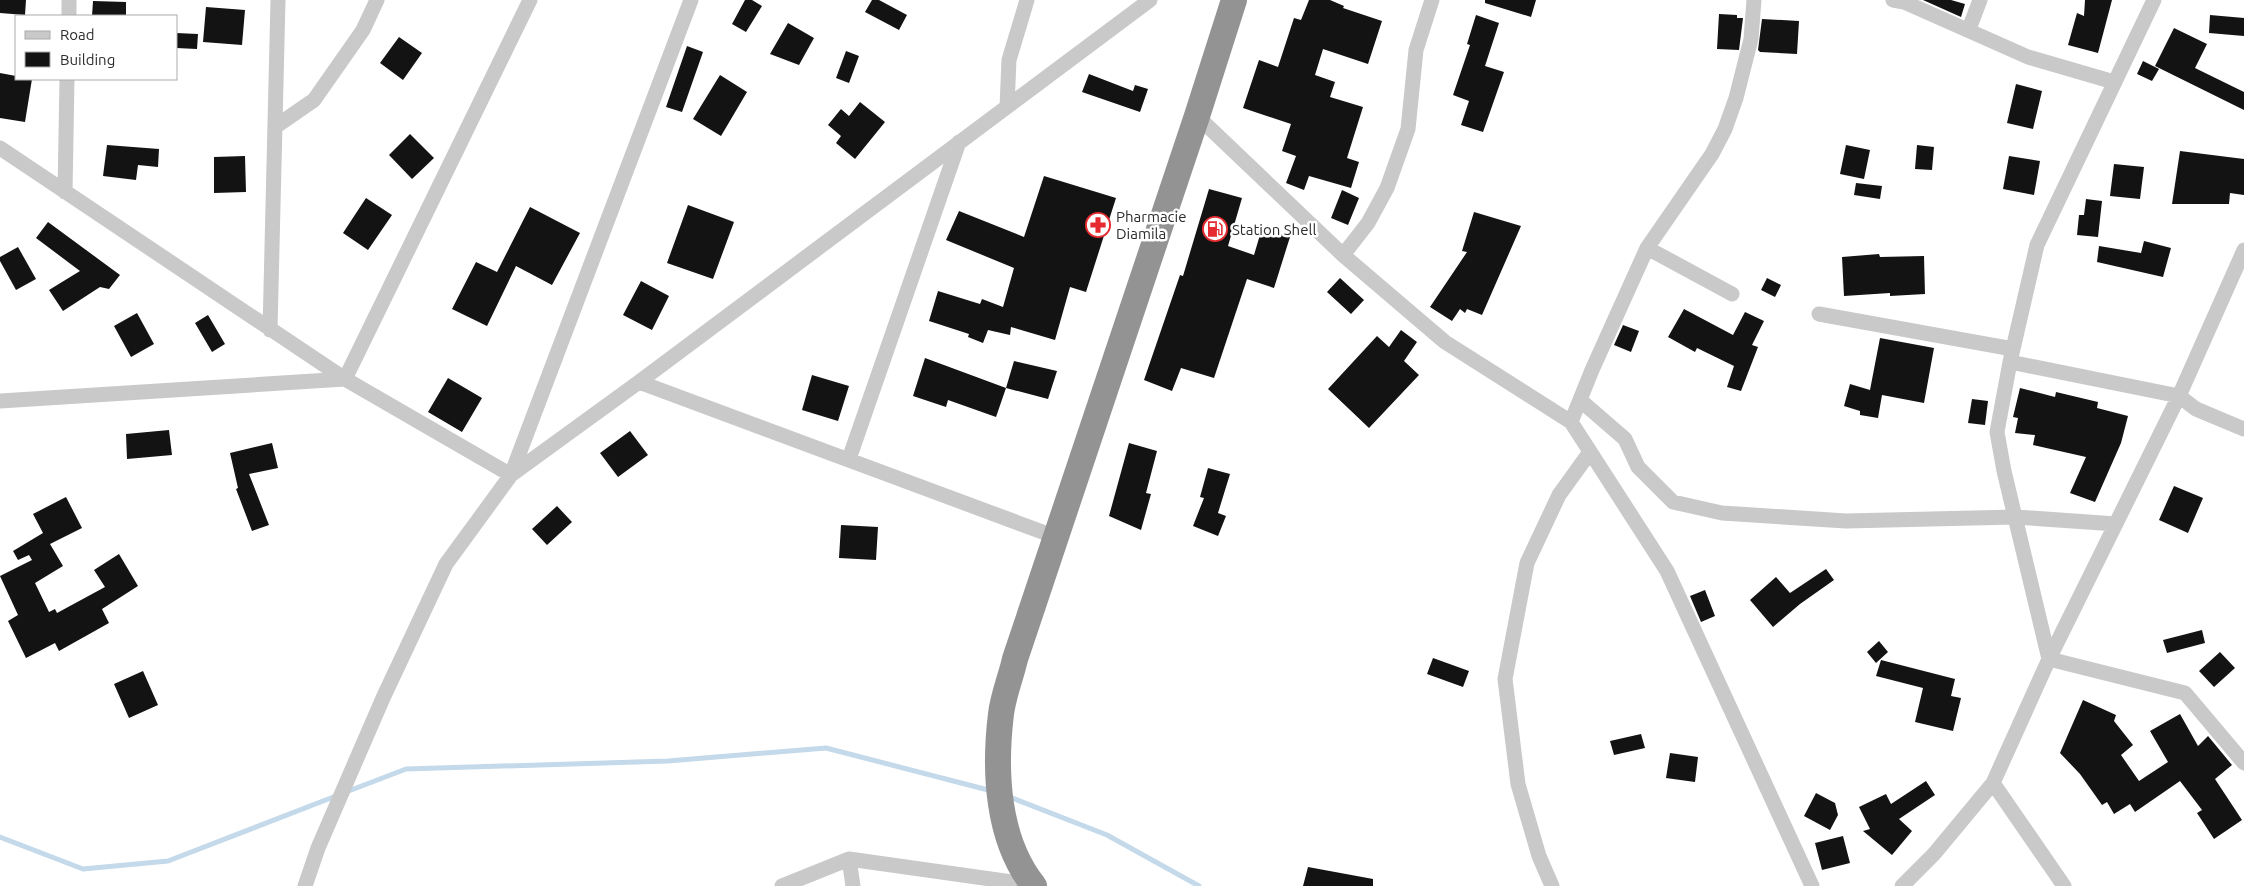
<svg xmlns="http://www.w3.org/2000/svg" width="2244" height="886" viewBox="0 0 2244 886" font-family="Ubuntu,sans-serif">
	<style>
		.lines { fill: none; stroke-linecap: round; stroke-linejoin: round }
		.stream { stroke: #c4d9ea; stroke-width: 5 }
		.building { fill: #131313 }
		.street { stroke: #c9c9c9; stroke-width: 15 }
		.highway { stroke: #939393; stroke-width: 26 }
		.labels { text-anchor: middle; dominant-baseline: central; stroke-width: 5; stroke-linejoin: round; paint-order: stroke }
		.poi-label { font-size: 15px; fill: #2c2c2c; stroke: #fff; text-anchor: start }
	</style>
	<rect width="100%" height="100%" fill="#fff"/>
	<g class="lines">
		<path class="stream" d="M346 792 406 769 668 761 826 748 992 791
			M1007 796 1107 835 1199 886
			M0 837 83 869 168 861 336 796"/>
	</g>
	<path class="building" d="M0 0H26L25 15 0 13Z
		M745 0H752L762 6 746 32 732 24Z
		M872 0H879L907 15 899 30 865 12Z
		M1309 0H1330L1344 6 1343 8 1382 21 1368 64 1323 49 1315 75 1335 82 1330 97 1363 107 1347 158 1359 162 1351 188 1309 176 1304 190 1286 183 1296 156 1282 151 1291 124 1243 108 1259 60 1278 67 1294 18 1301 20Z
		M1485 0H1536L1531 17 1485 3Z
		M1923 0H1951L1965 4 1961 17Z
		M2085 0H2112L2098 53 2068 45 2077 13 2084 16Z
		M93 1 126 2V16H92Z
		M206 7 245 10 242 45 203 42Z
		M1719 14 1737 15V18H1743L1739 50 1717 49Z
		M1476 15 1499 23 1485 66 1504 72 1483 132 1461 125 1469 101 1453 95 1470 45 1467 44Z
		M2210 15 2244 18V36L2209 33Z
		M1762 19 1799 21 1797 54 1760 52 1758 50Z
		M788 23 814 38 799 65 770 54Z
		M2174 28 2207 44 2195 68 2244 92V110L2155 66Z
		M176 33 198 34 197 49 176 48Z
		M399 37 422 53 403 80 380 63Z
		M687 46 703 52 682 112 666 107Z
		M846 51 859 56 849 83 836 78Z
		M2143 61 2159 69 2152 81 2137 74Z
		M0 73 16 76V79H32L25 122 0 118Z
		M1089 74 1133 91 1135 85 1148 89 1140 112 1082 92Z
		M720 75 747 92 721 136 693 119Z
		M2016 84 2042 91 2033 129 2007 123Z
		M860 102 885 122 855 159 836 143 841 136 828 125 841 109 849 116Z
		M410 134 434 158 412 179 389 155Z
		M107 145 159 149 158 167 138 165 136 180 103 176Z
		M1846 145 1870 150 1864 179 1840 174Z
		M1917 145 1934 147 1932 170 1915 169Z
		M2180 151 2244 159V195L2230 193 2229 204H2172Z
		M245 156 246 192 214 193V157Z
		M2009 156 2040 161 2034 195 2003 189Z
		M2114 164 2144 167 2140 199 2110 196Z
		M1044 176 1116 198 1086 292 1070 287 1055 340 1011 327 1010 335 988 330 983 343 968 337 969 334 929 321 938 291 980 304 982 299 1003 307 1014 268 946 240 959 211 1024 237Z
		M1856 183 1882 186 1880 199 1854 195Z
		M1209 189 1242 198 1228 246 1254 255 1262 228 1290 237 1274 288 1247 279 1214 378 1181 368 1172 391 1144 380 1180 275 1183 276Z
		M1342 190 1359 198 1348 225 1331 218Z
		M366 198 392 215 368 250 343 233Z
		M2086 199 2102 201 2098 237 2077 235 2079 215H2084Z
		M688 205 734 222 713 279 667 263Z
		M530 207 580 233 552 285 516 266 487 326 452 309 476 262 497 272Z
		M1474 212 1521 226 1482 315 1467 309 1465 313 1460 309 1452 321 1430 307 1467 252 1462 251Z
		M48 222 120 275 109 289 100 287 63 311 49 290 80 271 36 238Z
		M2144 241 2171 248 2163 277 2097 262 2099 246 2141 253Z
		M18 247 36 279 16 290 0 261V257Z
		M1879 254 1880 257 1924 256 1925 294 1890 296V293L1844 296 1842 257Z
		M1340 278 1364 300 1351 314 1327 292Z
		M1767 278 1781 285 1775 297 1761 290Z
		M641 281 669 296 652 330 623 315Z
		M1684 309 1733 335 1745 312 1764 321 1752 345 1758 347 1741 391 1727 387 1734 366 1697 348 1695 352 1668 337Z
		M137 313 154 344 131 357 114 326Z
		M208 315 225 344 212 352 195 323Z
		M1623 325 1639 331 1631 352 1614 345Z
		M1401 330 1417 342 1404 361 1419 375 1369 428 1328 389 1377 336 1389 347Z
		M1880 338 1934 348 1924 403 1882 395 1878 418 1860 415V411L1844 406 1850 384 1870 390Z
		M925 358 1006 388 996 417 948 400 946 407 913 396Z
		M1014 361 1057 371 1048 399 1006 388Z
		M812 375 849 386 838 421 802 410Z
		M448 378 482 398 462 432 428 412Z
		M2020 388 2055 397 2056 392 2098 402 2097 408 2128 416 2121 443 2095 502 2070 493 2086 457 2033 445 2035 435 2015 433 2018 418 2013 417Z
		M1972 399 1988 401 1985 425 1968 423Z
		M169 430 172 455 127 459 126 434Z
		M630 431 648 455 618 477 600 453Z
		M272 443 278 468 249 474 269 525 252 531 236 489 238 488 230 453Z
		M1129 443 1157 451 1146 493 1151 494 1141 530 1109 516Z
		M1208 468 1230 474 1218 513 1226 516 1218 536 1193 526 1204 498 1200 497Z
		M2174 486 2203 498 2188 533 2159 520Z
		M66 497 82 528 50 544 63 566 35 583 49 612 55 609 57 613 105 587 94 570 119 554 138 586 102 609 109 623 59 651 55 643 26 658 8 621 18 615 0 576 32 560 29 555 18 560 13 551 43 533 33 514Z
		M557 506 572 522 547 545 532 529Z
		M841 525 878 527 876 560 839 558Z
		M1826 569 1834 580 1800 604 1773 627 1750 600 1776 577 1790 593Z
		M1705 590 1715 616 1701 622 1690 596Z
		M2202 630 2205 643 2167 653 2163 640Z
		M1879 641 1888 652 1876 663 1867 652Z
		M2220 652 2235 668 2214 687 2199 671Z
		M1433 658 1469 671 1463 687 1427 674Z
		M1881 660 1955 679 1951 696 1961 698 1953 731 1915 722 1923 688 1876 676Z
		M143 671 158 705 129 718 114 684Z
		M2083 700 2116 715 2114 721 2133 745 2121 755 2139 781 2168 762 2150 731 2180 714 2198 746 2208 736 2232 765 2215 779 2242 820 2214 839 2197 813 2202 810 2180 781 2135 812 2130 804 2114 814 2107 802 2102 805 2080 774 2060 753Z
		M1641 734 1645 748 1614 755 1610 741Z
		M1670 753 1698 757 1695 782 1666 778Z
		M1926 781 1935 795 1899 819 1912 831 1892 855 1863 831 1870 829 1859 807 1886 794 1891 804Z
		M1816 793 1835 803 1838 815 1830 830 1804 816Z
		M1843 836 1850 863 1822 870 1815 843Z
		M1308 867 1373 879V886H1303Z"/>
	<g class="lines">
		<path class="street" d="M1893 0 1904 2 2028 57 2114 82
			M2154 0 2037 245 2010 362 1997 432 2004 471 2049 659 2185 693 2244 763
			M69 16V0
			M1969 29 1980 0
			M1007 107 1009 60 1027 0
			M1197 116 1343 255 1418 319 1445 342 1571 422 1667 571 1812 886
			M275 127 314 100 363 30 377 0
			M0 148 345 379 511 475 691 0
			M65 192 67 79
			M1647 248 1732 294
			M1343 255 1368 223 1387 188 1408 129 1416 50 1432 0
			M1819 314 2013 349
			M270 330 278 0
			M2010 362 2179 396 2196 409 2244 429
			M639 382 1056 537
			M1580 400 1625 439 1638 467 1673 502 1722 513 1846 521 2016 517 2116 524
			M0 401 345 379 530 0
			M1571 422 1592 370 1647 248 1712 154 1725 129 1736 98 1751 39 1754 0
			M849 459 959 142
			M1993 783 2064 886
			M849 859 853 886
			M305 886 318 848 383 698 446 564 511 475 639 382 1150 0
			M782 886 849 859 1033 885
			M1552 886 1539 856 1518 784 1505 679 1527 563 1559 495 1590 452
			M1902 886 1934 854 1993 783 2049 659 2179 396 2244 250"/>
		<path class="highway" d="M1034 886C997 840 994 771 1001 714 1003 696 1011 677 1015 659L1197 116 1234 0"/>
	</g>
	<defs>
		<symbol id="pharmacy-ring" viewBox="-11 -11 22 22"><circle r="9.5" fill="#fff" stroke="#e52b2f" stroke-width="1.5"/><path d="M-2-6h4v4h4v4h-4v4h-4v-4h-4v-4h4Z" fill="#e52b2f"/></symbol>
		<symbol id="fuel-ring" viewBox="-11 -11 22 22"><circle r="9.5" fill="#fff" stroke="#e52b2f" stroke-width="1.5"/><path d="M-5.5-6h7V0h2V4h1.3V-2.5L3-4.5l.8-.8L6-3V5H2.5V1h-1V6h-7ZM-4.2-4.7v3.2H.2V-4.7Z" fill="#e52b2f"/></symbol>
	</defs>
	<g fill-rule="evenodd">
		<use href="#pharmacy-ring" x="1084" y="211" width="28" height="28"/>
		<use href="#fuel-ring" x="1201" y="215" width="28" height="28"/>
	</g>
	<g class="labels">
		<g class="poi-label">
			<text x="1116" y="216">Pharmacie<tspan x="1116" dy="17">Diamila</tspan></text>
			<text x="1232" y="229">Station Shell</text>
		</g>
	</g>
	<rect x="15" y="15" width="162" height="65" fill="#ffffff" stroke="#ababab"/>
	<rect x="25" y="31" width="25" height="8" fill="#c9c9c9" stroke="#ababab"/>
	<text x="60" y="40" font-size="15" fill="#2c2c2c">Road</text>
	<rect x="25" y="52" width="25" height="15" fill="#131313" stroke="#ababab"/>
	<text x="60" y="65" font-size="15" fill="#2c2c2c">Building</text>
</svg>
